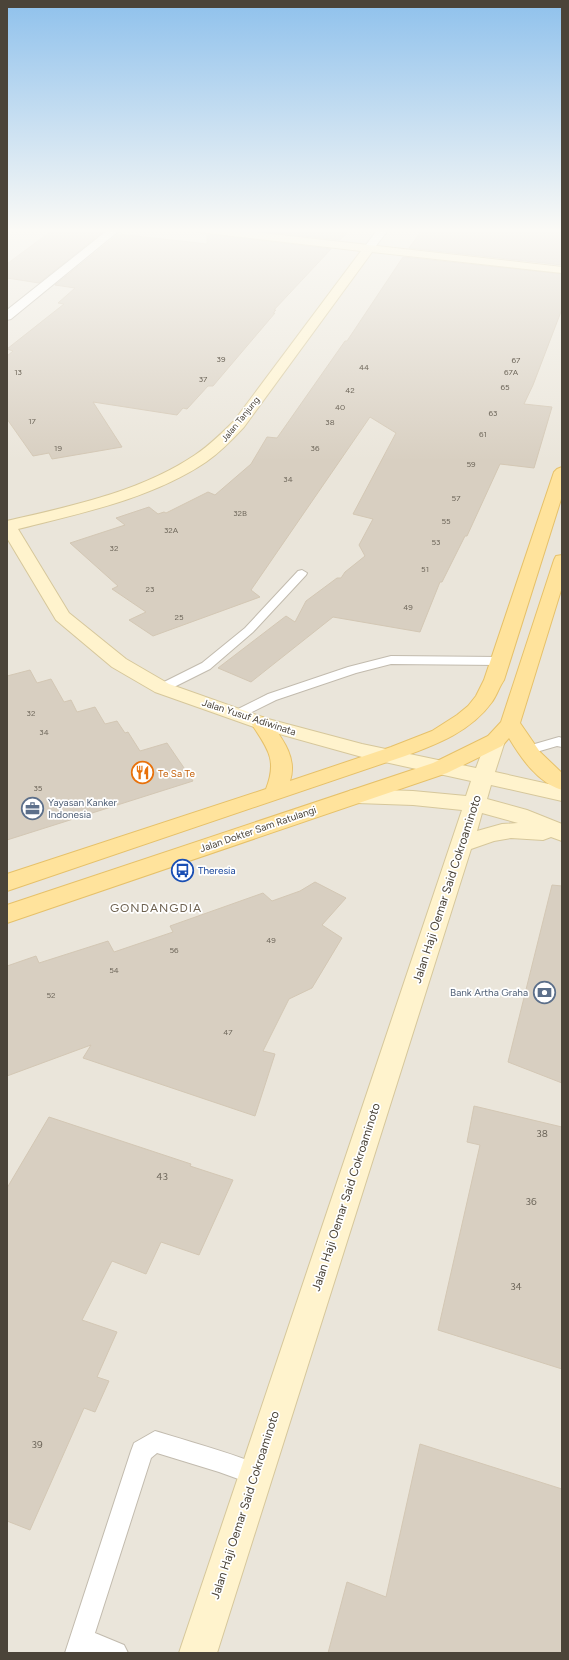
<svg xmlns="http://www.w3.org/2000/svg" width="569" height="1660" viewBox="0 0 569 1660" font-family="Figtree,sans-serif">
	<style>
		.residential { fill: #eae5da }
		.building { fill: #d8cfc1; stroke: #d3c7b4 }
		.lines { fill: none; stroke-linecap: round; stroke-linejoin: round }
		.lane-casing { stroke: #c2bbae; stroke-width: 2 }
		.street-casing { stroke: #c2bbae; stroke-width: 2 }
		.secondary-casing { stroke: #d6c79b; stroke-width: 2 }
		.primary-casing { stroke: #e6c16a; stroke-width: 2 }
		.lane { fill: #fff; fill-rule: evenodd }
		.street { fill: #fff; fill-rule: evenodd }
		.secondary { fill: #fff3cd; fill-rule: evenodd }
		.primary { fill: #ffe39c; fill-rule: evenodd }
		.labels { text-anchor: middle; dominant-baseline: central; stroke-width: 3.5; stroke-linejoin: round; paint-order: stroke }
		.number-label { font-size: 8px; fill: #6e675b }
		.far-street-label { font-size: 9px; fill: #4b4439; stroke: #fff }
		.street-label { font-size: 10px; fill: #4b4439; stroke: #fff }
		.food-label { font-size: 10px; fill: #c56008; stroke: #fff; text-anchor: start }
		.service-label { font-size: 10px; fill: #4e5e75; stroke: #fff; text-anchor: start }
		.transit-label { font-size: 10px; fill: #164399; stroke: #fff; text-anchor: start }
		.near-number-label { font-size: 10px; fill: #6e675b }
		.near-street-label { font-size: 12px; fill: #4b4439; stroke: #fff }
		.quarter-label { font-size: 12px; letter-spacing: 1px; fill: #6e6250; stroke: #fff }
	</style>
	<rect width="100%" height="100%" fill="#f6f3ec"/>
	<path class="residential" d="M7 229H562V1653H7Z"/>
	<path class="building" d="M54 229H79L103 232 39 283 7 278V264Z
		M242 229H350L340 240Z
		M423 229H562V265L409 248Z
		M118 234 207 244V234L331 249 274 310H276L273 313H275L213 386H208L187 409 183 408 177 415 93 402 122 447 52 459 49 453 33 456 7 419V356L13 351 7 349 64 304 58 303 75 288 55 285Z
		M403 257 562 274V309L533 385 524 404 552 407 534 468 500 464 467 536H465L442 582H440L420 632 333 617 251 682 218 668 286 616 295 622 306 601 337 578H341L345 572 365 556 359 545 373 519 353 514 396 433 370 417 251 590 260 597 153 636 129 620 146 612 112 589 118 586 70 543 125 525 116 518 149 507 158 514 164 512 166 513 208 492 215 495 251 464 267 437 277 438 345 341H347Z
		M30 670 37 683 51 679 64 702 71 700 77 712 95 707 105 724 117 721 125 733 128 732 140 751 167 743 193 781 7 840V676Z
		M315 882 346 898 322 925 342 938 312 988 289 999 263 1051 275 1054 255 1116 83 1058 91 1045 7 1076V966L36 956 39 963 108 941 114 952 173 932 170 926 263 893 272 901 300 891Z
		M552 885 562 886V1083L508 1062Z
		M474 1106 562 1127V1369L438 1330 480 1145 467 1142Z
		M49 1117 191 1164 190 1166 233 1180 199 1255 161 1242 146 1274 112 1261 82 1320 117 1332 97 1377 109 1381 95 1412 84 1408 30 1530 7 1521V1188Z
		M420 1444 562 1489V1653H328L347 1582 386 1597Z"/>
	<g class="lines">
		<defs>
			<path id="lane" d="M302 570 307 573 306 575 253 632 210 669 166 691H158L156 688 158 685 202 663 245 628 298 571Z
				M391 656 499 657 503 658 505 661 503 664 499 665 391 664 356 673 276 700 240 718H232L230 715 232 712 268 694 348 667Z
				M559 737 562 738V747L557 746 526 755 521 754 519 751 521 748Z
				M155 1431C191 1442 228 1452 263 1466L266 1474 263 1482 255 1485 219 1472 157 1453 151 1458 95 1633 124 1645 128 1653H65L131 1451 134 1443Z"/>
			<path id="street" d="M109 229H121L11 319 7 320V310Z
				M378 229H389L372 251H364L363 249Z"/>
			<path id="secondary" d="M194 229H228L562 267V273L372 252 244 427C232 440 220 452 206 462 151 499 81 513 18 529L69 613 126 659 169 684 268 719 362 744 476 768 488 736 495 735 502 736 505 741 495 772 562 787V801L491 785 487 799 527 810 562 824V841L551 837 543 840 511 838 494 841 471 849 217 1653H179L462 810 413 805 357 803 349 801 346 796 349 791 357 789 413 791 466 796 471 781 362 757 254 727 155 692 112 667 56 620 7 538V521C71 506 140 492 195 455 210 445 222 433 234 421L361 251 199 232ZM482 813 518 823 502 824 477 831Z"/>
			<path id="primary" d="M562 467V496L504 680C499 687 497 695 492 702 471 731 438 744 405 756L7 891V874L266 789C278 759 267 748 251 723L254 719 261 717 268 719C281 737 298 757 290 781L391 747 432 731 457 715 468 706 476 696 484 680 554 472 557 469Z
				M562 555V587L520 723 540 752 562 773V790C538 783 521 758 509 738L502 746 447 773 7 923V905L433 763 488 736 501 722 554 560 556 556Z"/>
		</defs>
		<use href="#lane" class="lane-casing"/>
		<use href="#street" class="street-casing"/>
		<use href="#secondary" class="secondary-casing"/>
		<use href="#primary" class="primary-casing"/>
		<use href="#lane" class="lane"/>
		<use href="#street" class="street"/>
		<use href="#secondary" class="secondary"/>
		<use href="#primary" class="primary"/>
	</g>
	<linearGradient id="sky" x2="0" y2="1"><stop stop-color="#8fc1ec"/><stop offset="0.5" stop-color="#fbfaf6"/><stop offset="1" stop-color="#fbfaf6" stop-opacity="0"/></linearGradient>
	<rect width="569" height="461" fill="url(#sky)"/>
	<defs>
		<symbol id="restaurant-ring" viewBox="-11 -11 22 22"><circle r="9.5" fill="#fff" stroke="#e8710a" stroke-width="1.5"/><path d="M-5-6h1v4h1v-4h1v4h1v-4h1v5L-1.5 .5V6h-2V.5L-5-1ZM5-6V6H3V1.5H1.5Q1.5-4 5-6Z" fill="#e8710a"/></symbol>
		<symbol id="office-ring" viewBox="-11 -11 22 22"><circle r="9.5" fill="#fff" stroke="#5c6f8a" stroke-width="1.5"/><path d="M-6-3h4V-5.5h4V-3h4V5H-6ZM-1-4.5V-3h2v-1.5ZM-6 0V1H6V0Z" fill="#5c6f8a"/></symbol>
		<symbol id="bus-ring" viewBox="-11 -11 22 22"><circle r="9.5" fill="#fff" stroke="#1a4fb4" stroke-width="1.5"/><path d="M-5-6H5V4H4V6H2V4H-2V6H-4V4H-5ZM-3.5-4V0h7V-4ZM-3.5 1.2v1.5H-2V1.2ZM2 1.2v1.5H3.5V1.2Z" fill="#1a4fb4"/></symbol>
		<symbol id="bank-ring" viewBox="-11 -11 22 22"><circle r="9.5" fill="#fff" stroke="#5c6f8a" stroke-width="1.5"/><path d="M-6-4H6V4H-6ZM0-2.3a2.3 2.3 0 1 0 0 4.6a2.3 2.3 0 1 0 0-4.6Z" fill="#5c6f8a"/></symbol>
	</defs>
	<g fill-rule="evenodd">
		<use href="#restaurant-ring" x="130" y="760" width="25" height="25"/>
		<use href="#office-ring" x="20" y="796" width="25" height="25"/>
		<use href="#bus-ring" x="170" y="858" width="25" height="25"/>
		<use href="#bank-ring" x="532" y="980" width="25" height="25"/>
	</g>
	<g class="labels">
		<g class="number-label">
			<text x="221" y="359">39</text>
			<text x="516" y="360">67</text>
			<text x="364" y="367">44</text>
			<text x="18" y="372">13</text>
			<text x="511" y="372">67A</text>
			<text x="203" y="379">37</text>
			<text x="505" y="387">65</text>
			<text x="350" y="390">42</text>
			<text x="340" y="407">40</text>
			<text x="493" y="413">63</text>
			<text x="32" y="421">17</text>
			<text x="330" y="422">38</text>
			<text x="483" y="434">61</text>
			<text x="58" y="448">19</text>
			<text x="315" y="448">36</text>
			<text x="471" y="464">59</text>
			<text x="288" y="479">34</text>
			<text x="456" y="498">57</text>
			<text x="240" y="513">32B</text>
			<text x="446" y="521">55</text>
			<text x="171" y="530">32A</text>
			<text x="436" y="542">53</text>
			<text x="114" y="548">32</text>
			<text x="425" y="569">51</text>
			<text x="150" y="589">23</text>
			<text x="408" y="607">49</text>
			<text x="179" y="617">25</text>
			<text x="31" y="713">32</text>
			<text x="44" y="732">34</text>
			<text x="38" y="788">35</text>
			<text x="271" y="940">49</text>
			<text x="174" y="950">56</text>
			<text x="114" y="970">54</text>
			<text x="51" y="995">52</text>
			<text x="228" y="1032">47</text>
		</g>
		<g class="far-street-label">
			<text transform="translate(240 419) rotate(-51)">Jalan Tanjung</text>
		</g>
		<g class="street-label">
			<text transform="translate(249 717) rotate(18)">Jalan Yusuf Adiwinata</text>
			<text transform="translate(258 829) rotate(-19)">Jalan Dokter Sam Ratulangi</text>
		</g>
		<g class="food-label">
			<text x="158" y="773">Te Sa Te</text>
		</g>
		<g class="service-label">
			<text x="48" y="802">Yayasan Kanker<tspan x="48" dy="12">Indonesia</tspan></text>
			<text x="528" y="992" text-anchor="end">Bank Artha Graha</text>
		</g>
		<g class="transit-label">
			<text x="198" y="870">Theresia</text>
		</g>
		<g class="near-number-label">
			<text x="542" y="1133">38</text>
			<text x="162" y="1176">43</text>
			<text x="531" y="1201">36</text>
			<text x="516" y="1286">34</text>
			<text x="37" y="1444">39</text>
		</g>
		<g class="near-street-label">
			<text transform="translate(447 889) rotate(-72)">Jalan Haji Oemar Said Cokroaminoto</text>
			<text transform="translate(346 1197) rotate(-72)">Jalan Haji Oemar Said Cokroaminoto</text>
			<text transform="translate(245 1505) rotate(-72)">Jalan Haji Oemar Said Cokroaminoto</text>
		</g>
		<g class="quarter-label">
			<text x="156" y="908">GONDANGDIA</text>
		</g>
	</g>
	<rect width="569" height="1660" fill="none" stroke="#4b4439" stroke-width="16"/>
</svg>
